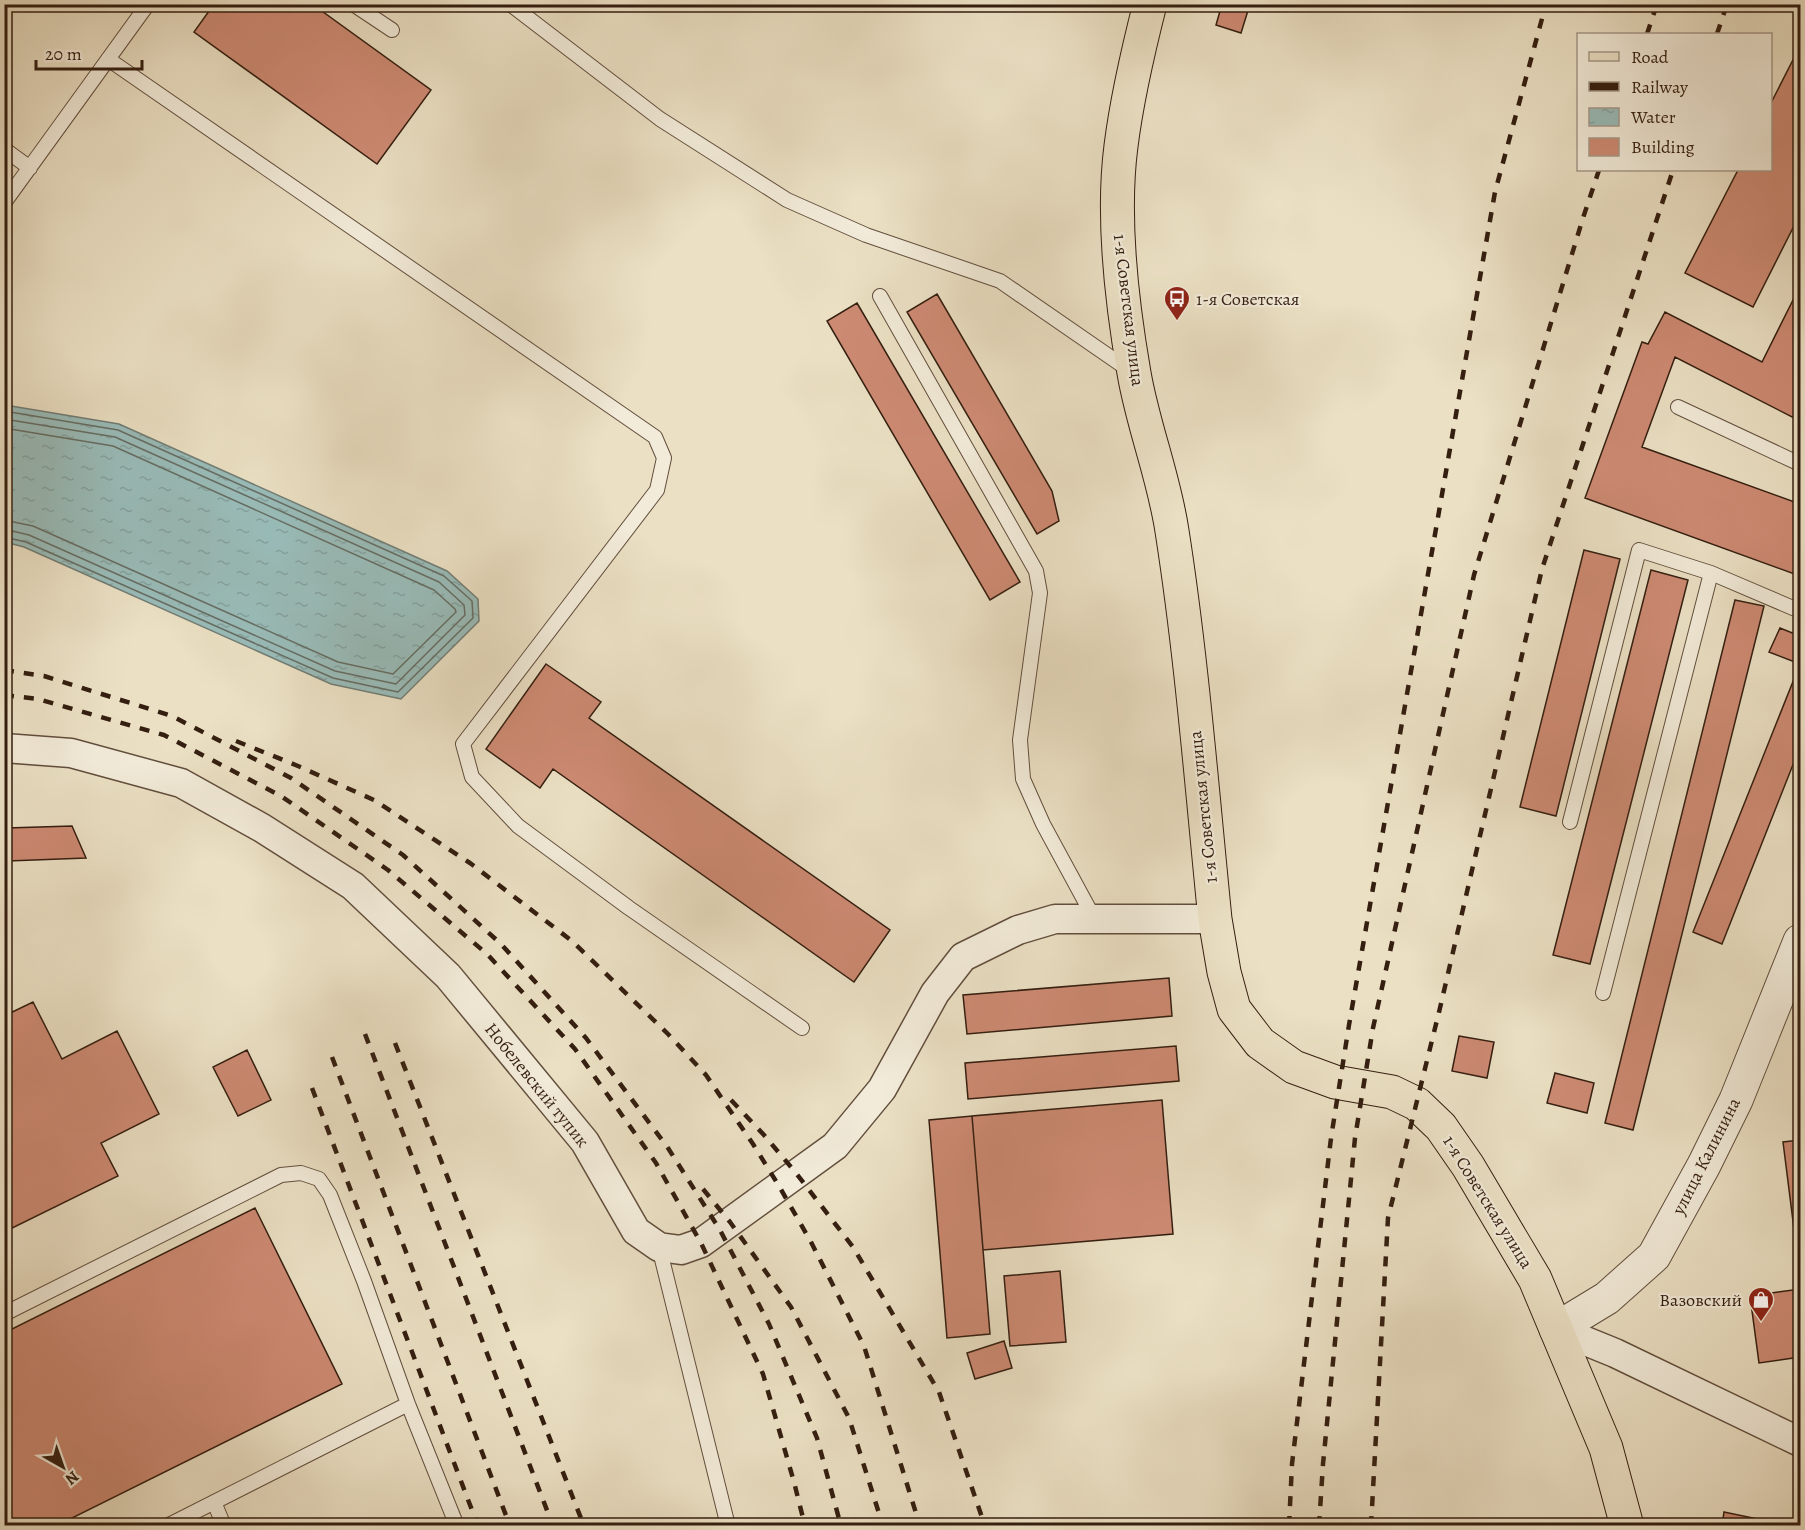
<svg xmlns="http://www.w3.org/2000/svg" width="1805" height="1530" viewBox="0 0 1805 1530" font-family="Alegreya,serif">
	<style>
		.water { fill: url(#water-ripples); stroke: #717d75; stroke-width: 1.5 }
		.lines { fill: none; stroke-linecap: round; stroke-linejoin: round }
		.shore { stroke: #666d64; stroke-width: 1.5 }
		.building { fill: #cd8a73; stroke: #341e10; stroke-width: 1.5 }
		.service-casing { stroke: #624e3d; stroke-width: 16 }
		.minor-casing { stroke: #624e3d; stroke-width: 31 }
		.tertiary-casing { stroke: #624e3d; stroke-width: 35 }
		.primary-casing { stroke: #341e10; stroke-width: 35 }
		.service { stroke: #f2ebd9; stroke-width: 14 }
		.minor { stroke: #f2ebd9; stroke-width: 28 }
		.tertiary { stroke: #f2ebd9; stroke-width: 33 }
		.primary { stroke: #ebe0c4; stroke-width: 33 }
		.rail { stroke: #341e10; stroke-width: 4.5; stroke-dasharray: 10 10; stroke-linecap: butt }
		.labels { text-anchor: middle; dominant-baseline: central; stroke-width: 4.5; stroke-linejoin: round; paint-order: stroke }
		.poi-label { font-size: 18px; fill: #341e10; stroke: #f2ebd9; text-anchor: start }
		.street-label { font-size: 18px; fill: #341e10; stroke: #f2ebd9 }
	</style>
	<defs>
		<pattern id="water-ripples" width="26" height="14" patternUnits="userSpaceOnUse" patternTransform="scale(1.5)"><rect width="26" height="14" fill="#99bcb9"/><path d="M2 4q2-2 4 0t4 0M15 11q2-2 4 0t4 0" fill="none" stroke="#84a19e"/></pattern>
	</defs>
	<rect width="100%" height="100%" fill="#ebe0c4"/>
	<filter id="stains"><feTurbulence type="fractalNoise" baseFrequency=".00333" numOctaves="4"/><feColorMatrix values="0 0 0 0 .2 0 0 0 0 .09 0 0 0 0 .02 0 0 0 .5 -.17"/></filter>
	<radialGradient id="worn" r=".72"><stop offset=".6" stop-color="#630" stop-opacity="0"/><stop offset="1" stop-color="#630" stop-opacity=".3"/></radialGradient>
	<path class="water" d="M5 405 119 424 447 571 478 599 479 621 401 699 331 684 24 547 5 542Z"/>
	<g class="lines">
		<path class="shore" d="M4 411 118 430 444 576 472 601 473 618 398 692 333 678 26 542 4 537
			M4 419 115 437 439 582 464 605 465 615 396 684 335 671 29 535 4 529
			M4 428 113 446 434 590 455 609 456 612 393 674 338 662 33 526 4 520"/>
	</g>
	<path class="building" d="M214 4H312L431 90 377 164 194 32Z
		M1222 4H1250L1241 33 1216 25Z
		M1800 46V214L1753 307 1685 273 1738 170H1770V105Z
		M1800 286V421L1675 357 1642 447 1800 504V576L1585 498 1642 342 1648 344 1665 312 1762 362Z
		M937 294 1052 491 1059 521 1037 534 907 312Z
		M857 303 1020 582 990 600 827 321Z
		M1584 550 1620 559 1556 816 1520 807Z
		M1651 570 1688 580 1590 964 1553 955Z
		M1735 600 1764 606 1633 1130 1605 1123Z
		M1780 628 1800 636V747L1722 944 1693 932 1800 664 1769 652Z
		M546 664 601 702 589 718 890 930 854 982 553 769 540 788 486 749Z
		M72 826 86 858 8 861 7 828Z
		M1169 978 1172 1016 967 1034 963 995Z
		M33 1002 62 1059 117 1031 159 1114 101 1143 118 1176 4 1232V1016Z
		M1459 1036 1494 1042 1487 1078 1452 1071Z
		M1176 1046 1179 1081 968 1099 965 1063Z
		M247 1050 271 1100 238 1116 213 1067Z
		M1555 1073 1594 1083 1587 1113 1547 1103Z
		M1162 1100 1173 1234 983 1250 972 1116Z
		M972 1116 990 1334 947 1338 929 1120Z
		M1800 1140V1236L1795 1237 1783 1142Z
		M255 1208 342 1384 56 1526H4V1333Z
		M1060 1271 1066 1342 1010 1346 1004 1276Z
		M1800 1289V1357L1759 1363 1750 1296Z
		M1004 1341 1012 1368 975 1379 967 1353Z
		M1799 1494 1800 1526H1793Z
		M1724 1512 1758 1519 1756 1526H1722Z"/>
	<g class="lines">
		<defs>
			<path id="service" d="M353 4 392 30
				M510 4 660 119 787 200 866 235 1000 281 1129 370
				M108 59 655 437 664 458 657 490 463 744 472 777 518 826 629 908 802 1028
				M4 149 30 168
				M4 203 148 4
				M880 296 1036 571 1040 593 1020 740 1023 779 1043 824 1094 918
				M1678 407 1800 464
				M1570 822 1639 550 1711 573 1800 611
				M1603 993 1711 573
				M659 1247 728 1526
				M4 1314 281 1175 301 1173 319 1179 330 1195 364 1281 408 1404 457 1526
				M214 1502 224 1526
				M167 1526 408 1404"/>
			<path id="minor" d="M4 748 71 753 181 783 262 828 353 886 448 976 585 1142 636 1231 659 1247 681 1250 701 1243 835 1146 882 1089 935 993 963 957 1018 930 1055 919H1215
				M1556 1329 1615 1353 1800 1442"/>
			<path id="tertiary" d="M1556 1329 1607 1298 1654 1256 1704 1165 1736 1100 1800 941"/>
			<path id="primary" d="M1150 4C1138 51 1127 98 1121 146 1112 215 1122 304 1134 373 1143 426 1164 477 1172 531 1192 659 1202 790 1215 919L1224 972 1234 1009 1260 1043 1294 1067 1335 1082 1392 1092 1417 1104 1441 1127 1468 1166 1535 1279 1606 1448 1627 1526"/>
		</defs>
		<use href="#service" class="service-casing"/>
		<use href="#minor" class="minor-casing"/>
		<use href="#tertiary" class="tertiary-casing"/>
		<use href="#primary" class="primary-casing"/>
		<use href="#service" class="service"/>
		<use href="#minor" class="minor"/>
		<use href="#tertiary" class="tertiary"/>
		<use href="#primary" class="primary"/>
		<path class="rail" d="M1647 34 1657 4
			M1717 34 1727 4
			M4 670 44 676 172 716 291 778 403 855 501 944 586 1038 668 1148 720 1230 769 1324 817 1438 841 1526
			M4 695 38 699 164 735 281 796 388 870 487 954 575 1049 656 1163 701 1243 763 1374 794 1482 805 1526
			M236 741 298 766 374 800 470 863 572 941 668 1034 706 1075 753 1144 779 1186 811 1242 864 1346 920 1526
			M365 1034 553 1526
			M395 1043 584 1526
			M332 1057 510 1526
			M312 1088 478 1526
			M731 1100 764 1135 796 1173 853 1247 939 1392 985 1526
			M703 1189 730 1222 791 1307 849 1418 883 1526
			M1289 1526 1292 1464 1331 1138 1349 1025 1495 192 1546 4
			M1319 1526 1323 1464 1355 1138 1373 1028 1474 575 1583 218 1599 170
			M1371 1526 1388 1218 1440 1008 1542 569 1673 170"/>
	</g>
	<defs>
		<symbol id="bus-pin" viewBox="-11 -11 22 30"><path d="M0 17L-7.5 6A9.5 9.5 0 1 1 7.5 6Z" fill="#8f2418" stroke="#f2ebd9"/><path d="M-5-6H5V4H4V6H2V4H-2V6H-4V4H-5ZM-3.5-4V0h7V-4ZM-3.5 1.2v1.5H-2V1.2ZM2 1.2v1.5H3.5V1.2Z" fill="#fff"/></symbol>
		<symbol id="shop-pin" viewBox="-11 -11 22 30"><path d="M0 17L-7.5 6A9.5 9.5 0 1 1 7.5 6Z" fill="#8f2418" stroke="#f2ebd9"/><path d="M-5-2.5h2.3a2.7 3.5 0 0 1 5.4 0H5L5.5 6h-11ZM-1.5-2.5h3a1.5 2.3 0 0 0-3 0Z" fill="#fff"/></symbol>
	</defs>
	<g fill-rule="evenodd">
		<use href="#bus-pin" x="1162" y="284" width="30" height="40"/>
		<use href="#shop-pin" x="1746" y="1285" width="30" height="40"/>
	</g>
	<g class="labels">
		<g class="poi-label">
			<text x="1196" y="299">1-я Советская</text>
			<text x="1742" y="1300" text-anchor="end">Вазовский</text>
		</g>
		<g class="street-label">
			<text transform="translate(1129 310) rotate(83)">1-я Советская улица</text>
			<text transform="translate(1203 807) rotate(-96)">1-я Советская улица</text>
			<text transform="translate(537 1085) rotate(51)">Нобелевский тупик</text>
			<text transform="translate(1706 1156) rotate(-63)">улица Калинина</text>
			<text transform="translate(1488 1202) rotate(58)">1-я Советская улица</text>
		</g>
	</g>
	<rect width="1805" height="1530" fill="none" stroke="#ebe0c4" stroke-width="24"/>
	<rect x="6" y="6" width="1793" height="1518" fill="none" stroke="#341e10" stroke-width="3"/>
	<rect x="12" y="12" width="1781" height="1506" fill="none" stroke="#341e10" stroke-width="1.5"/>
	<rect x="1577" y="33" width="195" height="138" fill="#f2ebd9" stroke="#a69989" stroke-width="1.5"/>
	<rect x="1589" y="52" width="30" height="9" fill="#ebe0c4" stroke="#a69989" stroke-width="1.5"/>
	<text x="1631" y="63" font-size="18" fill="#341e10">Road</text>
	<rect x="1589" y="82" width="30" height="9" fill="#341e10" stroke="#a69989" stroke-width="1.5"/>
	<text x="1631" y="93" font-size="18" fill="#341e10">Railway</text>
	<rect x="1589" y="108" width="30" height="18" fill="url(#water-ripples)" stroke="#a69989" stroke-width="1.5"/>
	<text x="1631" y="123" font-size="18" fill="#341e10">Water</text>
	<rect x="1589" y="138" width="30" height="18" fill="#cd8a73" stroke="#a69989" stroke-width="1.5"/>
	<text x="1631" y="153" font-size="18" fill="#341e10">Building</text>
	<g transform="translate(63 1467) rotate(140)" stroke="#f2ebd9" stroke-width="4.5" paint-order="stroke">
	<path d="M0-4.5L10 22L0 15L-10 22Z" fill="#341e10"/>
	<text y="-9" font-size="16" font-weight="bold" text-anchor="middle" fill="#341e10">N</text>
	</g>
	<path d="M36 60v9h106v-9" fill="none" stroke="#341e10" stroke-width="3"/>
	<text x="45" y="60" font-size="18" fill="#341e10" stroke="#f2ebd9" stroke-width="4.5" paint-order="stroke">20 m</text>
	<rect width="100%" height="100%" filter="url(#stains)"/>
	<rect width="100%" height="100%" fill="url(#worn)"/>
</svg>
